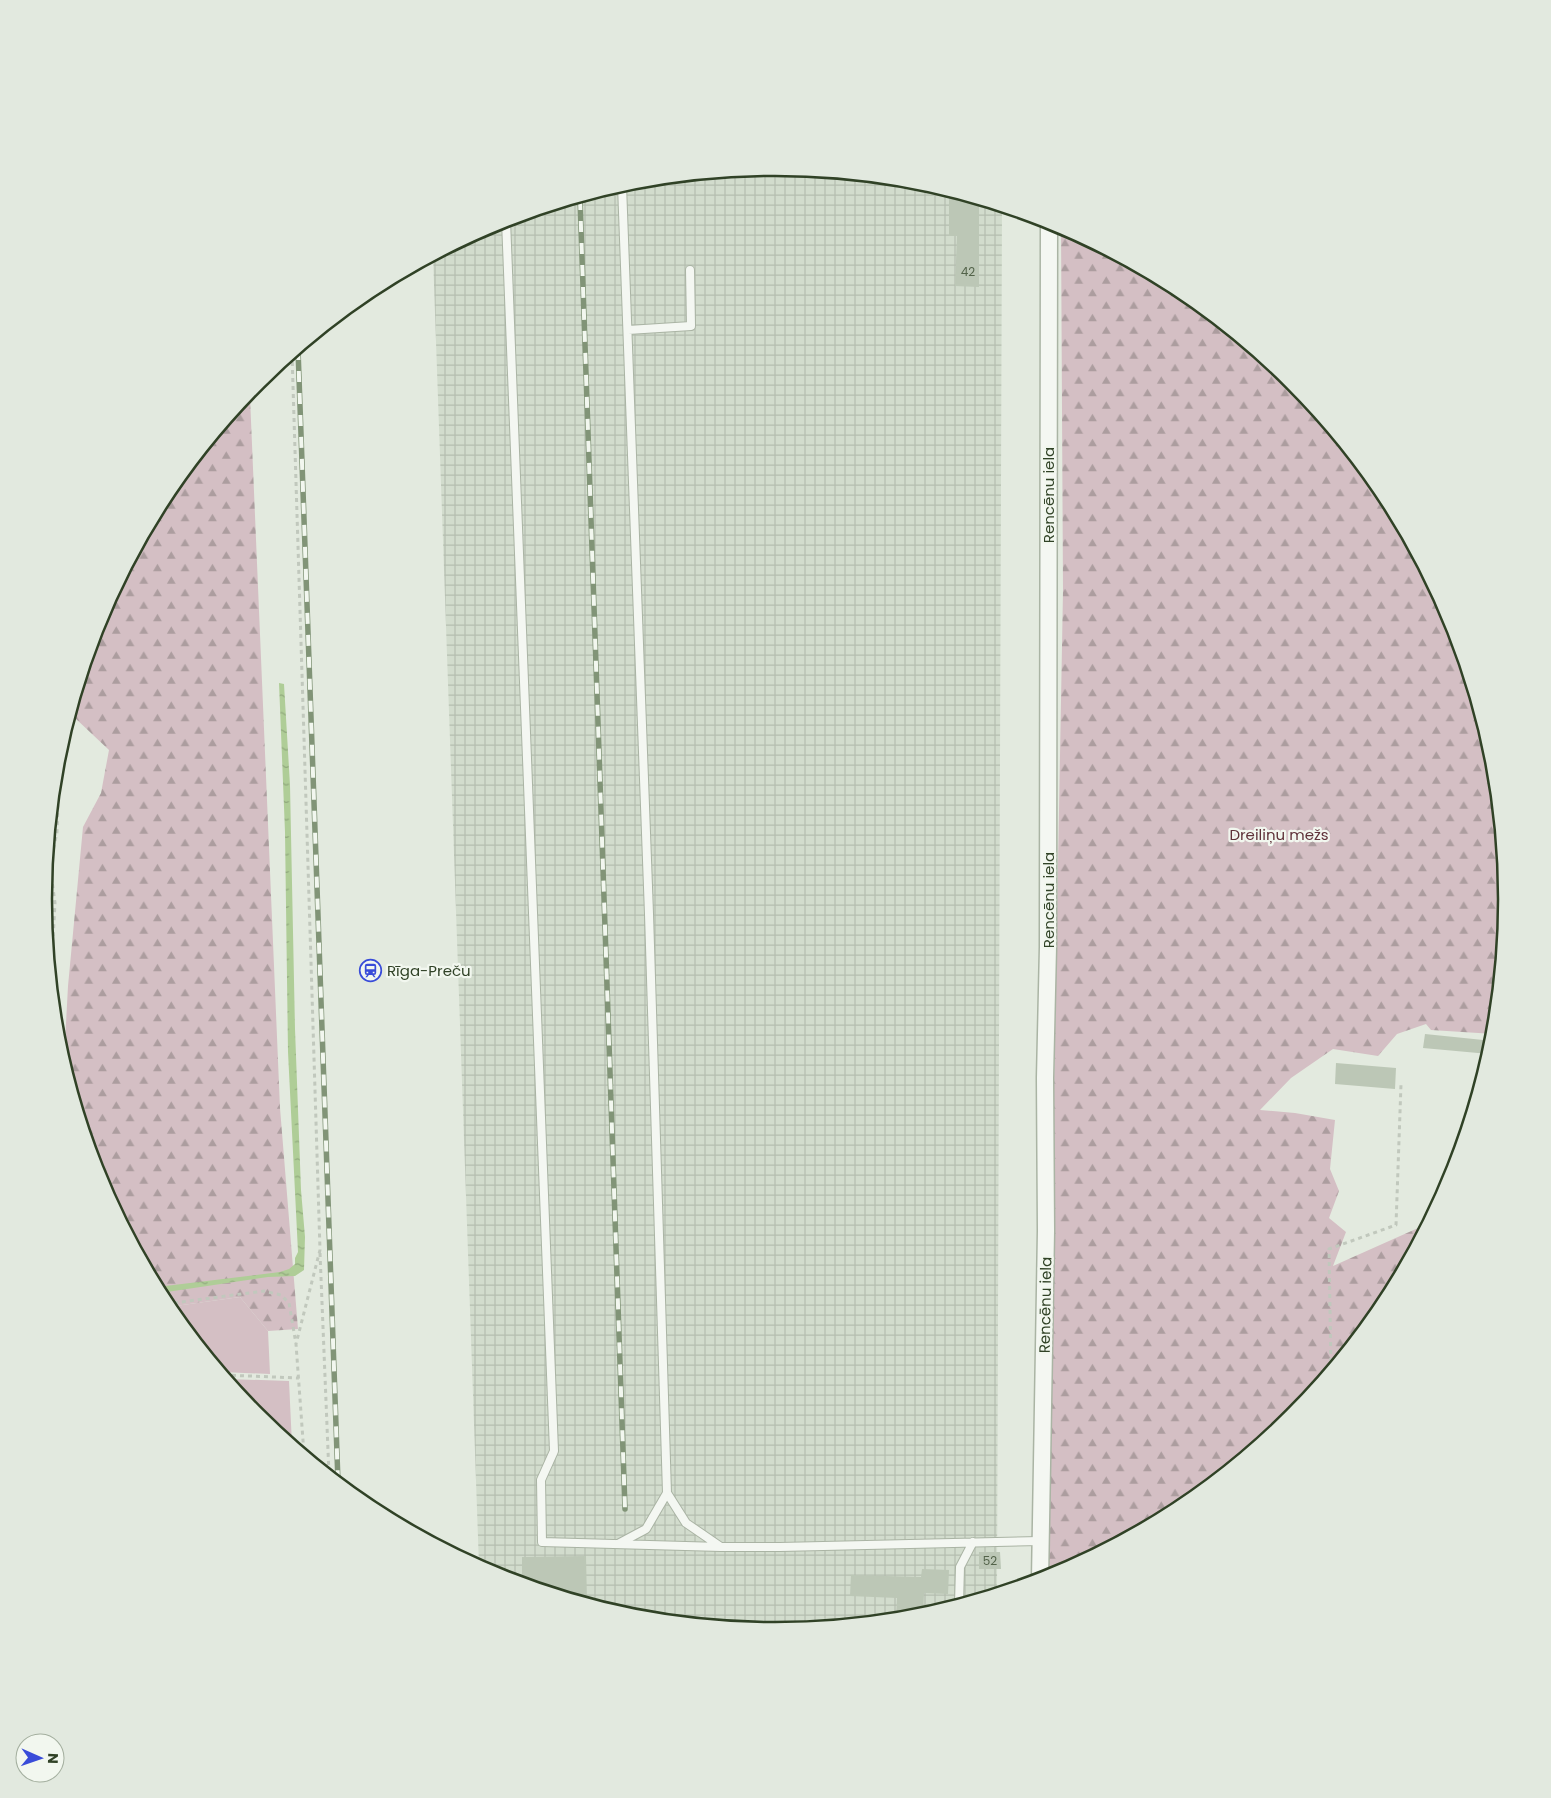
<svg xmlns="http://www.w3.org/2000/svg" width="1551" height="1798" viewBox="0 0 1551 1798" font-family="Poppins,sans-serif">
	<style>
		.industrial { fill: url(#industrial-grid) }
		.forest { fill: url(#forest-firs) }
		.garden { fill: #d4bfc4 }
		.water { fill: url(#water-ripples) }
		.building { fill: #bcc7b6 }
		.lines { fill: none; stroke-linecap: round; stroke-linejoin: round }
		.service-casing { stroke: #aab4a4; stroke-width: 10 }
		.minor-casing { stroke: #aab4a4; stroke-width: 19 }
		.path { stroke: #c1c8bd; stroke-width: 3; stroke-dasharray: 4 4; stroke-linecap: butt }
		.service { stroke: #f4f7f2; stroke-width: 8 }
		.minor { stroke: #f4f7f2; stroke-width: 16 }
		.rail-casing { stroke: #819477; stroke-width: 5.5 }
		.rail { stroke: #f2f7ef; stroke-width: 4; stroke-dasharray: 11; stroke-linecap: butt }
		.labels { text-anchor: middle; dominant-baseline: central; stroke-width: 4.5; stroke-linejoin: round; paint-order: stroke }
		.number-label { font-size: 12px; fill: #53634a }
		.street-label { font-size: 15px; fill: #304226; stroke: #f2f7ef }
		.park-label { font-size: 15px; fill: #5f3239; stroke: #f2f7ef }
		.poi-label { font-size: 15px; fill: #304226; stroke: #f2f7ef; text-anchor: start }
		.rim { fill: none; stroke: #304226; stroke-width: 2.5 }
	</style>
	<defs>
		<pattern id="industrial-grid" width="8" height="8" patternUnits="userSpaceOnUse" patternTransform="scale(1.25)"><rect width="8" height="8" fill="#d2dccd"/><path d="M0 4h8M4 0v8" fill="none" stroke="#b5beb0"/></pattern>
		<pattern id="forest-firs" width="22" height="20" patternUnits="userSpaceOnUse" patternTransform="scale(1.25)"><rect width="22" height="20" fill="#d4bfc4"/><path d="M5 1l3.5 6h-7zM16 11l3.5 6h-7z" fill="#ac9d9f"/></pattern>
		<pattern id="water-ripples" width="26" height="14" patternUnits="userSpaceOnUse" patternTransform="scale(1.25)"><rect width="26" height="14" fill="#afcd97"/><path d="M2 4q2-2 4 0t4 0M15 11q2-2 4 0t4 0" fill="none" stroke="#8fa87b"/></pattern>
	</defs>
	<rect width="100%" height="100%" fill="#e3eadf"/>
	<path class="industrial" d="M776 167 919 181 1002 207 997 1593 918 1617 775 1631 632 1617 495 1575 479 1566 433 256 496 223 633 181Z"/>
	<path class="forest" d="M1061 226 1182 291 1293 382 1384 493 1452 619 1493 757 1507 899 1494 1034 1431 1030 1426 1024 1397 1034 1378 1056 1333 1049 1291 1078 1260 1110 1295 1113 1335 1120 1330 1169 1339 1191 1329 1218 1346 1232 1333 1266 1427 1224 1384 1306 1293 1417 1182 1508 1055 1575 1045 1578 1063 591Z
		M247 395 250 397 280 1108 298 1329 268 1331 240 1297 168 1307 167 1305 99 1179 64 1061 68 986 83 827 101 793 109 750 75 718 73 706 100 619 167 492Z"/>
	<path class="garden" d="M240 1297 268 1331 270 1374 222 1372 168 1307Z
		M227 1379 289 1381 292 1445 258 1416Z"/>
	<path class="water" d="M279 683 284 684 290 785 295 1029 301 1190 305 1237 304 1270 295 1276 268 1277 160 1293 157 1287 280 1272 289 1269 295 1264V1258L298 1252 288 1052 285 832Z"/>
	<path class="building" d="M949 191 979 200V287L955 286 957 236H949Z
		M1425 1034 1493 1041V1042L1489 1054 1423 1048Z
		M1336 1063 1396 1068 1395 1089 1335 1084Z
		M979 1552H1000L1001 1569H979Z
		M586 1556 587 1603 522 1583V1557Z
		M922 1569 949 1570 948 1594 924 1593 923 1615 896 1619 897 1598 850 1596 851 1575 921 1577Z"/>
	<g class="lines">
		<defs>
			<path id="service" d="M622 185 649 914 667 1493 686 1523 721 1547H780L1040 1541
				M506 220 554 1451 541 1480 542 1542 721 1547
				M628 330 691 326 690 270
				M618 1544 646 1529 667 1493
				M959 1604 960 1567 973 1542"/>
			<path id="minor" d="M1040 1580 1046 1231 1045 1078 1048 947 1049 221"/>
		</defs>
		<use href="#service" class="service-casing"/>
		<use href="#minor" class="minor-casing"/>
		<path class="path" d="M292 354 320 1250 296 1344
			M51 976 55 903 50 866 57 832 59 776 58 757
			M320 1253 329 1475
			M166 1304 264 1291 281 1295 289 1303 296 1344 304 1454
			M1331 1370 1329 1249 1396 1225 1401 1084
			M224 1375 299 1378"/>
		<use href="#service" class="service"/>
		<use href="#minor" class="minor"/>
		<defs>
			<path id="rail" d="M580 199 625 1509
				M298 349 338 1482"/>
		</defs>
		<use href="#rail" class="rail-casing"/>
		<use href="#rail" class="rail"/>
	</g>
	<defs>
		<symbol id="station-ring" viewBox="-11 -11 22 22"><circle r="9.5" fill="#f2f7ef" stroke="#394cd9" stroke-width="1.5"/><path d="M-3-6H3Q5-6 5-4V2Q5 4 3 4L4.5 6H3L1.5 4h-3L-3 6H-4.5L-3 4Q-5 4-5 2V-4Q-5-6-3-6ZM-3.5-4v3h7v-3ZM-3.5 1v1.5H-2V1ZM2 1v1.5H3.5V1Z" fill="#394cd9"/></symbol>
	</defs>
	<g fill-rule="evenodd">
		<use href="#station-ring" x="358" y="958" width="25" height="25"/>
	</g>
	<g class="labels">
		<g class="number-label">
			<text x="968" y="271">42</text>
			<text x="990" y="1560">52</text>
		</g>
		<g class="street-label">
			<text transform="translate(1048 495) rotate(-90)">Rencēnu iela</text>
			<text transform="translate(1048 900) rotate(-90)">Rencēnu iela</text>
			<text transform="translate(1045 1305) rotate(-89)">Rencēnu iela</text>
		</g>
		<g class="park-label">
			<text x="1279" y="834">Dreiliņu mežs</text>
		</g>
		<g class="poi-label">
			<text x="387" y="970">Rīga-Preču</text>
		</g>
	</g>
	<path d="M0 0H1551V1798H0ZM52 899a723 723 0 1 1 1446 0a723 723 0 1 1-1446 0Z" fill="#e2e9df" fill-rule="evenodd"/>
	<path class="rim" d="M52 899a723 723 0 1 1 1446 0a723 723 0 1 1-1446 0Z"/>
	<g transform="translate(40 1758) rotate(92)"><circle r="24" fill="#f2f7ef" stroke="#a4af9f"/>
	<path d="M0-4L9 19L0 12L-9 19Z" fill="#394cd9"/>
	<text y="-8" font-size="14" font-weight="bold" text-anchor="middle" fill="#304226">N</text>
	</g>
</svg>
